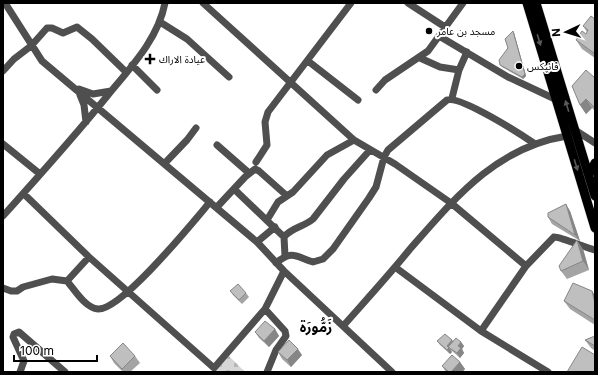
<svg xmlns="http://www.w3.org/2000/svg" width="598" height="375" viewBox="0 0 598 375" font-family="Inter,'Noto Sans Arabic',sans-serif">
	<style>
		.cemetery { fill: url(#cemetery-stones) }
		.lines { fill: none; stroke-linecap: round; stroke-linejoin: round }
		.major-casing { stroke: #dbdbdb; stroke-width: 10 }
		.minor { stroke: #4f4f4f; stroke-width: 7 }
		.major { stroke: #000; stroke-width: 9 }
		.wall { fill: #a4a4a4 }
		.shaded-wall { fill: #868686 }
		.building { fill: #bfbfbf; stroke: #868686 }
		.oneway { fill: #595959 }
		.poi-dot { fill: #000; stroke: #fff; stroke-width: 1.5 }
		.labels { text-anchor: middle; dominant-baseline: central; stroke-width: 4; stroke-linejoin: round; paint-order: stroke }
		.poi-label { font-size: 10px; fill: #000; stroke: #fff; text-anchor: start }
		.district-label { font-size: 14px; font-weight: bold; fill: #000; stroke: #fff }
	</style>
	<defs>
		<pattern id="cemetery-stones" width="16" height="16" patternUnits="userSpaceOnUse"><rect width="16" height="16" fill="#d6d6d6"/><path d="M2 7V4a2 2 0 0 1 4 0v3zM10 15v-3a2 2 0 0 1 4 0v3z" fill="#b6b6b6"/></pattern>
	</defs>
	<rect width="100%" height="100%" fill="#fff"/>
	<path class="cemetery" d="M229 356 245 372H215Z"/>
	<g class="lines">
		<defs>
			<path id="major" d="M527 3 595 228
				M536 3 595 196
				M589 175 595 163"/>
		</defs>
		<use href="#major" class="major-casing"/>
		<path class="minor" d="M5 3 42 61 257 242 284 271 392 372
			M203 3 354 140 395 164 451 203 526 266
			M408 3 445 27
			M160 22 187 39 229 77
			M439 36 508 77 557 100
			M420 58 440 67 459 70
			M308 61 358 100
			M132 65 157 90
			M3 71 14 59 31 46 47 28H52L63 33 77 27 92 39 126 72
			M79 89 93 94 111 91
			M376 90 385 80 428 51 463 3
			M80 95 84 105 86 122
			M452 98 459 70 467 52
			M575 130 595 143
			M3 144 40 174
			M217 145 249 173
			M256 162 267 145 265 122 268 112 351 3
			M165 163 187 140 196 128
			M234 189 284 237 285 256
			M24 194 89 257 214 368 265 309 284 271
			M217 207 245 177 255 169 259 171 287 196
			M3 216C39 176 75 136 108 95 131 67 158 39 165 3
			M267 220 278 202 293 192 327 155 354 140
			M284 237C292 227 304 227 313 219L344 179 370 150
			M257 242 275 227
			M276 263C293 249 296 257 313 262L323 259 333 249 369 198 376 187 384 157 388 150 447 100C460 95 522 135 535 144
			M395 267 481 331 548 372
			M67 281C74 289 85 308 98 309 122 310 193 222 210 202
			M3 288 11 291H17L23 287 52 279 67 281 89 257
			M265 309 285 331 286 336 276 350 267 372
			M344 325C366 300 389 275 410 249 455 198 496 147 567 136
			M481 331 526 266 554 237C558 236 587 248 595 250
			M20 372 24 361 13 337 14 334 19 332 65 372"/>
		<use href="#major" class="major"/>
	</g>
	<path class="wall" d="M595 19V58L582 49 576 40 586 34 587 32 583 26Z
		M514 33 526 76 523 79 502 67 500 65Z
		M595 78V111L592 108 586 114 580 105Z
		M570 211 580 241 552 224 548 217Z
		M583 249 589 270 567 279 561 271Z
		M230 291 246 293 249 297 242 304 233 295Z
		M592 291 595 296V329V325L570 309 564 301Z
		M275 329 279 336 269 347 259 338 255 332Z
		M595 336V351L591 348 585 340Z
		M452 340 453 341 461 342 464 346 462 349 464 353 460 358 451 350 452 352 450 354 440 345 437 341Z
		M278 352 302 355 291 367 282 359Z
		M110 356H135L140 363 130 372H123L114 363Z
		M460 362 465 369 462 372H446L442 366Z"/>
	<path class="shaded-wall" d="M513 31 514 33 526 76 523 79 522 77Z
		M586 99 592 108 586 114 580 105Z
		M566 204 570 211 580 241 575 235Z
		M577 240 583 249 589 270 583 261Z
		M592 291 595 296V303Z
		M275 329 279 336 269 347 264 341Z
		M452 340 455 344 448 347 452 352 450 354 447 350V346Z
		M461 342 464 346 462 349 464 353 460 358 457 353 458 346Z
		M298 349 302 355 291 367 287 360Z
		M460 362 465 369 462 372H451Z"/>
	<path class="building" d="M591 16 595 19V52L594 53 576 40 582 31 586 34 588 30 583 26Z
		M513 31 525 74 522 77 500 65 499 60 508 48 505 39Z
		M586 70 595 78V106L594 107 586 99 580 105 572 86Z
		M566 204 575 235 548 217V213Z
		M577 240 583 261 561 271 559 266Z
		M573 283 592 291 595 303V320L564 301Z
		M238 284 246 293 239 300 230 291Z
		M265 321 275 329 264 341 255 332Z
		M445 334 452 340 447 346 449 348 447 350 437 341Z
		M595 336V346L585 340Z
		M456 338 461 342 458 346 461 348 457 353 448 347Z
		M289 340 298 349 287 360 278 352Z
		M123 343 135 356 122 369 110 356Z
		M582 347 595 355V372H567Z
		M452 355 460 362 451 372H449L442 366Z"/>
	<defs><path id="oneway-solid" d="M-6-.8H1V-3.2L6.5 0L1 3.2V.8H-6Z"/></defs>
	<g class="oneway">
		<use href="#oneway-solid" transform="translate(539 40) rotate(73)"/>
		<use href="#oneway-solid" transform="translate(567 106) rotate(-107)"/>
		<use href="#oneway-solid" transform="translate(576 165) rotate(73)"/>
	</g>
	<g class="poi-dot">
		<circle cx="429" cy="31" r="4"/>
		<path d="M148 53h4v4h4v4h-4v4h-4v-4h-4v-4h4z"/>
		<circle cx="519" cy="66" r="4"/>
	</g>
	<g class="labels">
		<g class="poi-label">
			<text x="437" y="31">مسجد بن عامر</text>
			<text x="159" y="59">عيادة الاراك</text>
			<text x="527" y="66">فانيكس</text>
		</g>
		<g class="district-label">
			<text x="316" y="326">زَمُّورَة</text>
		</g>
	</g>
	<rect width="598" height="375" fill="none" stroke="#000000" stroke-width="8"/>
	<g transform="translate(566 32) rotate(266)" stroke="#ffffff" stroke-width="3" paint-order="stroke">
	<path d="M0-3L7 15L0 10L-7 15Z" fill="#000000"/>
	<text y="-6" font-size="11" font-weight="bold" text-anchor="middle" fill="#000000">N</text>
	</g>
	<path d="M14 355v6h83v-6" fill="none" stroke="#000000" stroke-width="2"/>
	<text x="20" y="355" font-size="12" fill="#000000" stroke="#ffffff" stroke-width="3" paint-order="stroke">100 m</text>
</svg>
